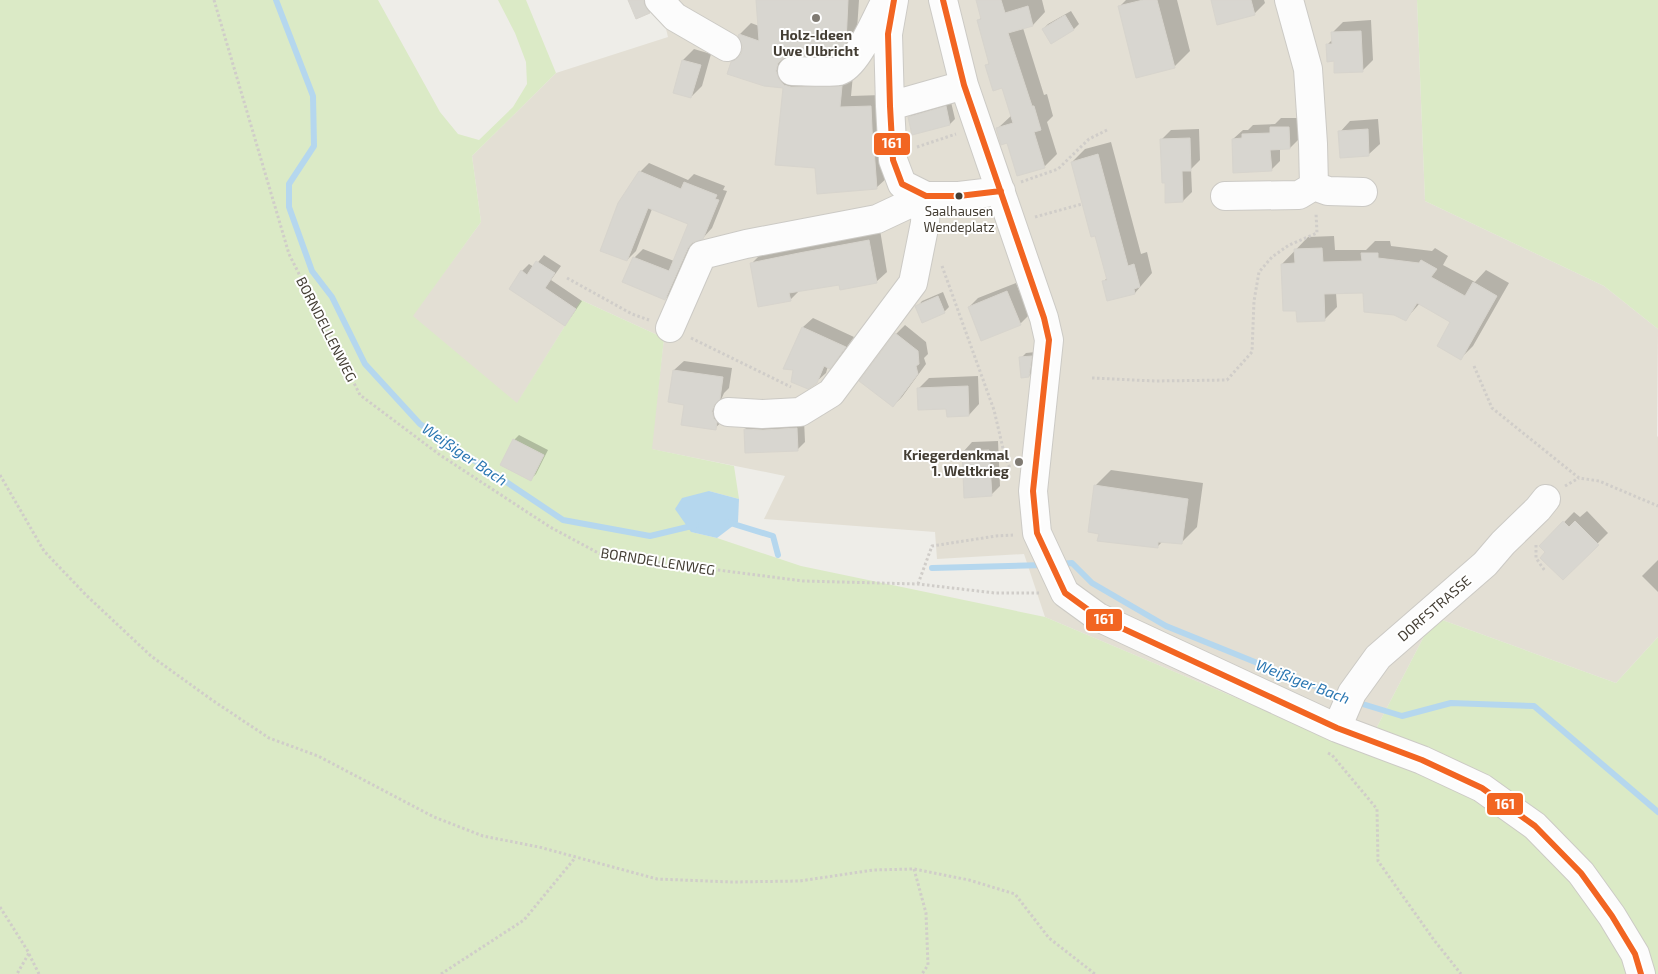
<svg xmlns="http://www.w3.org/2000/svg" width="1658" height="974" viewBox="0 0 1658 974" font-family="'Exo 2',sans-serif">
	<style>
		.residential { fill: #e3dfd4 }
		.green { fill: #dbeac6 }
		.water { fill: #b5d7ee }
		.shadow { fill: #0003 }
		.lines { fill: none; stroke-linecap: round; stroke-linejoin: round }
		.stream { stroke: #b5d7ee; stroke-width: 6 }
		.building { fill: #d8d6d0; stroke: #d7d4cd }
		.minor-casing { stroke: #cccac5; stroke-width: 30 }
		.path { stroke: #d0cdc9; stroke-width: 3; stroke-dasharray: 2.5 2.5; stroke-linecap: butt }
		.minor { stroke: #fcfcfc; stroke-width: 28 }
		.bus-1-casing { stroke: #fff; stroke-width: 10 }
		.bus-1 { stroke: #f26522; stroke-width: 6 }
		.poi-dot { fill: #807b73; stroke: #fff; stroke-width: 2 }
		.bus-dot { fill: #443e34; stroke: #fff; stroke-width: 2 }
		.labels { text-anchor: middle; dominant-baseline: central; stroke-width: 4; stroke-linejoin: round; paint-order: stroke }
		.bus-label { font-size: 13px; fill: #443e34; stroke: #fff }
		.poi-label { font-size: 14px; font-weight: bold; fill: #443e34; stroke: #fff }
		.street-label { font-size: 14px; fill: #443e34; stroke: #fff }
		.water-label { font-size: 15px; font-style: italic; fill: #2b77b2; stroke: #fff }
		.line-badge { stroke: #fff; stroke-width: 2 }
		.badge-label { font-size: 14px; text-anchor: middle; font-weight: bold; fill: #fff }
	</style>
	<rect width="100%" height="100%" fill="#eeede8"/>
	<path class="residential" d="M659 0H1417L1425 201 1604 286 1658 329 1657 436 1658 437V637L1616 683 1434 617 1364 752 1045 617 1024 554 937 559 935 532 764 519 785 476 651 449 664 338 581 300 517 404 412 316 481 222 472 156 556 73 668 37Z"/>
	<path class="green" d="M0 0H378L440 112 458 134 479 140 513 107 527 84 526 62 515 33 498 0H526L556 73 472 156 481 222 413 316 517 403 581 300 664 338 652 449 734 466 739 499 709 491 691 532 717 538 801 566 1045 617 1364 752 1434 617 1616 683 1658 637V974H0Z
		M1417 0H1658V329L1604 286 1425 201Z"/>
	<path class="water" d="M709 491 739 499 738 522 717 538 691 532 675 509 682 498Z"/>
	<path class="shadow" d="M629 0H659L660 2 649 12Z
		M758 0H859L857 30 840 50 792 54 788 55 787 58 790 67 853 75 851 96 882 95 888 177 876 188 817 167 784 87 732 62 743 52 744 46 740 34 751 23 759 26Z
		M977 0H1042L1045 12 1033 25 1023 28 1044 95 1047 94 1053 116 1047 122 1057 154 1044 167 1008 142 998 128 1012 115 1003 87 987 66 990 62 978 21 982 17Z
		M1126 0H1177L1190 51 1174 67 1119 7Z
		M1212 0H1264L1265 3 1254 14Z
		M1071 11 1079 24 1074 29 1051 42 1043 29 1048 24Z
		M1371 20 1373 60 1363 70 1335 60 1327 45 1333 39 1332 33 1343 22Z
		M694 49 711 54 702 86 691 97 683 60Z
		M951 102 955 119 950 124 909 118 914 112Z
		M1281 118H1298L1299 139 1290 148 1280 149V161L1271 170 1233 139 1243 130H1248L1253 125 1275 124Z
		M1378 119 1380 144 1369 154 1340 132 1350 121Z
		M1199 129 1200 160 1191 169 1192 192 1183 201 1166 181 1161 140 1171 130Z
		M1111 142 1141 254 1147 252 1152 273 1135 293 1103 282 1108 277 1072 162 1085 149Z
		M649 163 688 180 694 174 725 186 723 190 727 191 712 228 703 238 696 240 674 290 665 299 634 258 643 249 674 261 690 224 652 209 636 251 627 260 619 204 640 172Z
		M880 230 887 272 876 282 840 284 800 290 790 300 751 264 762 253Z
		M1334 236 1335 250H1366L1375 241H1390L1391 246 1432 251 1435 248 1448 256 1443 265 1475 282 1486 270 1509 283 1473 346 1461 358 1452 322 1420 303 1406 319 1364 292 1336 293 1337 307 1324 320 1297 309 1282 264 1308 237Z
		M544 255 561 266 551 280 582 301 571 317 564 324 522 271 529 264 534 267Z
		M1016 283 1029 315 1020 324 969 307 978 298Z
		M943 292 949 307 944 312 917 307 922 301Z
		M813 318 854 337 839 358 829 367 828 366 826 373 816 382 794 369 785 368 803 327Z
		M905 325 926 342 928 354 924 358 926 364 902 397 893 406 896 334Z
		M1036 352 1034 371 1029 376 1021 358 1026 353Z
		M684 361 732 368 729 388 724 393 721 400 725 419 715 428 686 404 674 370Z
		M978 376 979 404 969 415 947 408 918 389 929 378Z
		M804 420 805 442 797 450 745 429 753 421Z
		M519 435 548 450 536 474 531 479 514 440Z
		M998 441 1000 486 991 495 963 452 972 442Z
		M1111 470 1203 483 1197 527 1181 543 1163 541 1157 547 1100 533 1095 486Z
		M1587 511 1608 533 1563 578 1547 552 1541 546 1574 512 1580 517Z
		M1658 560V592L1642 576Z"/>
	<g class="lines">
		<path class="stream" d="M276 0 313 96 314 146 289 184V207L312 271 332 297 365 364 420 424 563 520 650 536 696 525
			M727 522 773 536 778 555
			M1058 564 1072 563 1092 583 1166 626 1344 698
			M932 568 1046 565
			M1356 702 1402 716 1451 703 1534 706 1658 812"/>
	</g>
	<path class="building" d="M628 0H644V4L650 13 636 19Z
		M756 0H848L846 43 836 55 828 56 792 55 785 57 778 63 776 71 779 79 784 85 791 87 842 86 840 107 871 106 873 150 874 149 877 189 817 194 815 168 775 165 783 88 764 86 727 74 731 62 735 60 741 54 743 47 738 36 739 34 759 41Z
		M976 0H1001L1005 13 1028 6 1033 26 1008 33 1032 106H1034L1041 130 1034 132 1045 168 1017 176 1007 143 1001 145 996 128 1013 123 1002 88 993 91 985 65 989 64 977 20 981 19Z
		M1143 0H1157L1175 68 1136 78 1118 6Z
		M1211 0H1251L1255 15 1217 25Z
		M1065 15 1074 30 1051 44 1042 29Z
		M1361 31 1363 72 1334 73V61L1327 62 1326 44H1332L1331 32Z
		M682 60 701 65 691 98 673 93Z
		M946 106 950 125 912 135 908 117Z
		M1270 127H1289L1290 149 1270 150 1272 171 1233 173 1232 139 1242 138V134L1270 133Z
		M1368 129 1369 156 1340 158 1338 131Z
		M1190 138 1191 171H1182L1183 202 1165 203V183H1162L1160 139Z
		M1098 154 1128 266 1134 264 1140 287 1134 289 1135 294 1107 301 1102 281 1107 280 1095 236 1091 237 1071 162Z
		M639 171 681 189 684 182 717 195 715 199 719 200 703 239 692 243 688 248 665 300 622 282 633 257 669 271 688 224 648 208 627 261 600 251 618 203Z
		M869 240 877 283 840 290 839 285 789 293 791 301 758 307 750 263 799 253Z
		M1322 248 1323 262 1362 261 1361 253H1378V258L1419 263 1421 260 1437 269 1431 277 1465 296 1473 282 1497 296 1461 360 1437 346 1450 322 1417 303 1406 321 1394 315 1364 312 1363 293 1324 294 1325 321 1297 322 1296 311H1283L1281 264 1295 263 1294 249Z
		M536 261 555 273 545 288 576 309 565 326 509 289 521 270 527 275Z
		M1007 291 1021 325 981 341 968 307Z
		M938 296 945 313 922 323 915 306Z
		M802 327 846 347 830 369 824 366 817 383 808 389 791 382 793 370 783 369Z
		M895 333 918 351 919 364 916 366 918 374 893 407 859 381Z
		M1032 356 1029 377 1021 378 1019 357Z
		M673 370 723 377 720 399 715 404 712 411 714 419 717 422 716 430 681 425 684 405 668 402Z
		M968 386 969 416 947 417 946 409 918 410 917 388Z
		M797 428 798 451 745 453 744 429 763 430Z
		M513 439 544 455 531 481 500 465Z
		M989 450 992 496 964 498 962 451Z
		M1094 485 1188 499 1182 544 1158 542V548L1097 541 1099 534 1088 532Z
		M1563 521 1569 527 1575 521 1599 545 1563 580 1540 558 1545 552 1539 546Z"/>
	<g class="lines">
		<defs>
			<path id="minor" d="M659 0 675 17 727 47
				M894 0 888 34 890 106 893 160 902 184 926 196H959L1001 191
				M943 0 964 85 1044 318 1049 340 1033 491 1037 533 1065 593 1098 617 1257 691 1337 728 1422 760 1482 788 1535 826 1581 873 1612 916 1635 954 1641 974
				M1289 0 1308 69 1313 144 1314 186
				M792 71C805 71 828 73 839 71 857 66 875 20 884 4L888 1
				M890 106 964 85
				M1225 196 1299 195 1314 186 1328 191 1363 192
				M670 328 702 255 746 244 877 219 926 196 925 223 913 283 831 393 800 412 762 414 728 412
				M1337 728 1352 693 1378 657 1485 564 1503 543 1538 509 1546 499"/>
		</defs>
		<use href="#minor" class="minor-casing"/>
		<path class="path" d="M214 0 289 254 360 395 440 455 550 527 602 555 803 581 918 584 995 593H1039
			M917 147 956 134
			M1021 182 1058 169 1089 139 1107 130
			M1035 217 1082 204
			M942 266 994 410 1005 457 1010 468
			M567 278 632 314 649 320
			M691 338 791 387
			M1474 366 1492 408 1579 478 1599 481 1658 506
			M1092 378 1155 381 1227 380 1252 352 1254 301 1259 272 1272 257 1289 245 1317 233 1316 213
			M0 475 44 551 86 595 151 656 212 700 269 738 318 756 434 817 483 836 539 847 657 879 732 882 800 881 873 870 914 869 969 880 1015 894 1049 938 1095 974
			M1565 486 1579 478
			M1536 545V558L1545 571
			M918 584 932 546 996 536 1013 535
			M1328 753 1332 755 1377 809 1378 861 1434 940 1461 974
			M914 869 926 913 928 965 922 974
			M0 907 29 953 17 974
			M29 954 39 974
			M441 974 524 920 575 858"/>
		<use href="#minor" class="minor"/>
		<defs>
			<path id="bus-1" d="M894 0 888 34 890 106 893 160 902 184 926 196H959L1001 191
				M943 0 964 85 1044 318 1049 340 1033 491 1037 533 1065 593 1098 617 1337 728 1422 760 1482 788 1535 826 1581 873 1612 916 1635 954 1641 974"/>
		</defs>
		<use href="#bus-1" class="bus-1-casing"/>
		<use href="#bus-1" class="bus-1"/>
	</g>
	<g class="poi-dot">
		<circle cx="816" cy="18" r="5"/>
		<circle cx="1019" cy="462" r="5"/>
	</g>
	<circle class="bus-dot" cx="959" cy="196" r="4.5"/>
	<g class="labels">
		<g class="bus-label">
			<text x="959" y="211">Saalhausen<tspan x="959" dy="16">Wendeplatz</tspan></text>
		</g>
		<g class="poi-label">
			<text x="816" y="34">Holz-Ideen<tspan x="816" dy="16">Uwe Ulbricht</tspan></text>
			<text x="1009" y="454" text-anchor="end">Kriegerdenkmal<tspan x="1009" dy="16">1. Weltkrieg</tspan></text>
		</g>
		<g class="street-label">
			<text transform="translate(327 329) rotate(63)">BORNDELLENWEG</text>
			<text transform="translate(658 561) rotate(9)">BORNDELLENWEG</text>
			<text transform="translate(1434 608) rotate(-41)">DORFSTRASSE</text>
		</g>
		<g class="water-label">
			<text transform="translate(465 454) rotate(34)">Weißiger Bach</text>
			<text transform="translate(1303 681) rotate(21)">Weißiger Bach</text>
		</g>
	</g>
	<g class="line-badge">
		<rect x="873" y="132" width="38" height="24" rx="5" fill="#f26522"/>
		<rect x="1085" y="608" width="38" height="24" rx="5" fill="#f26522"/>
		<rect x="1486" y="792" width="38" height="24" rx="5" fill="#f26522"/>
	</g>
	<g class="badge-label">
		<text x="892" y="148">161</text>
		<text x="1104" y="624">161</text>
		<text x="1505" y="809">161</text>
	</g>
</svg>
